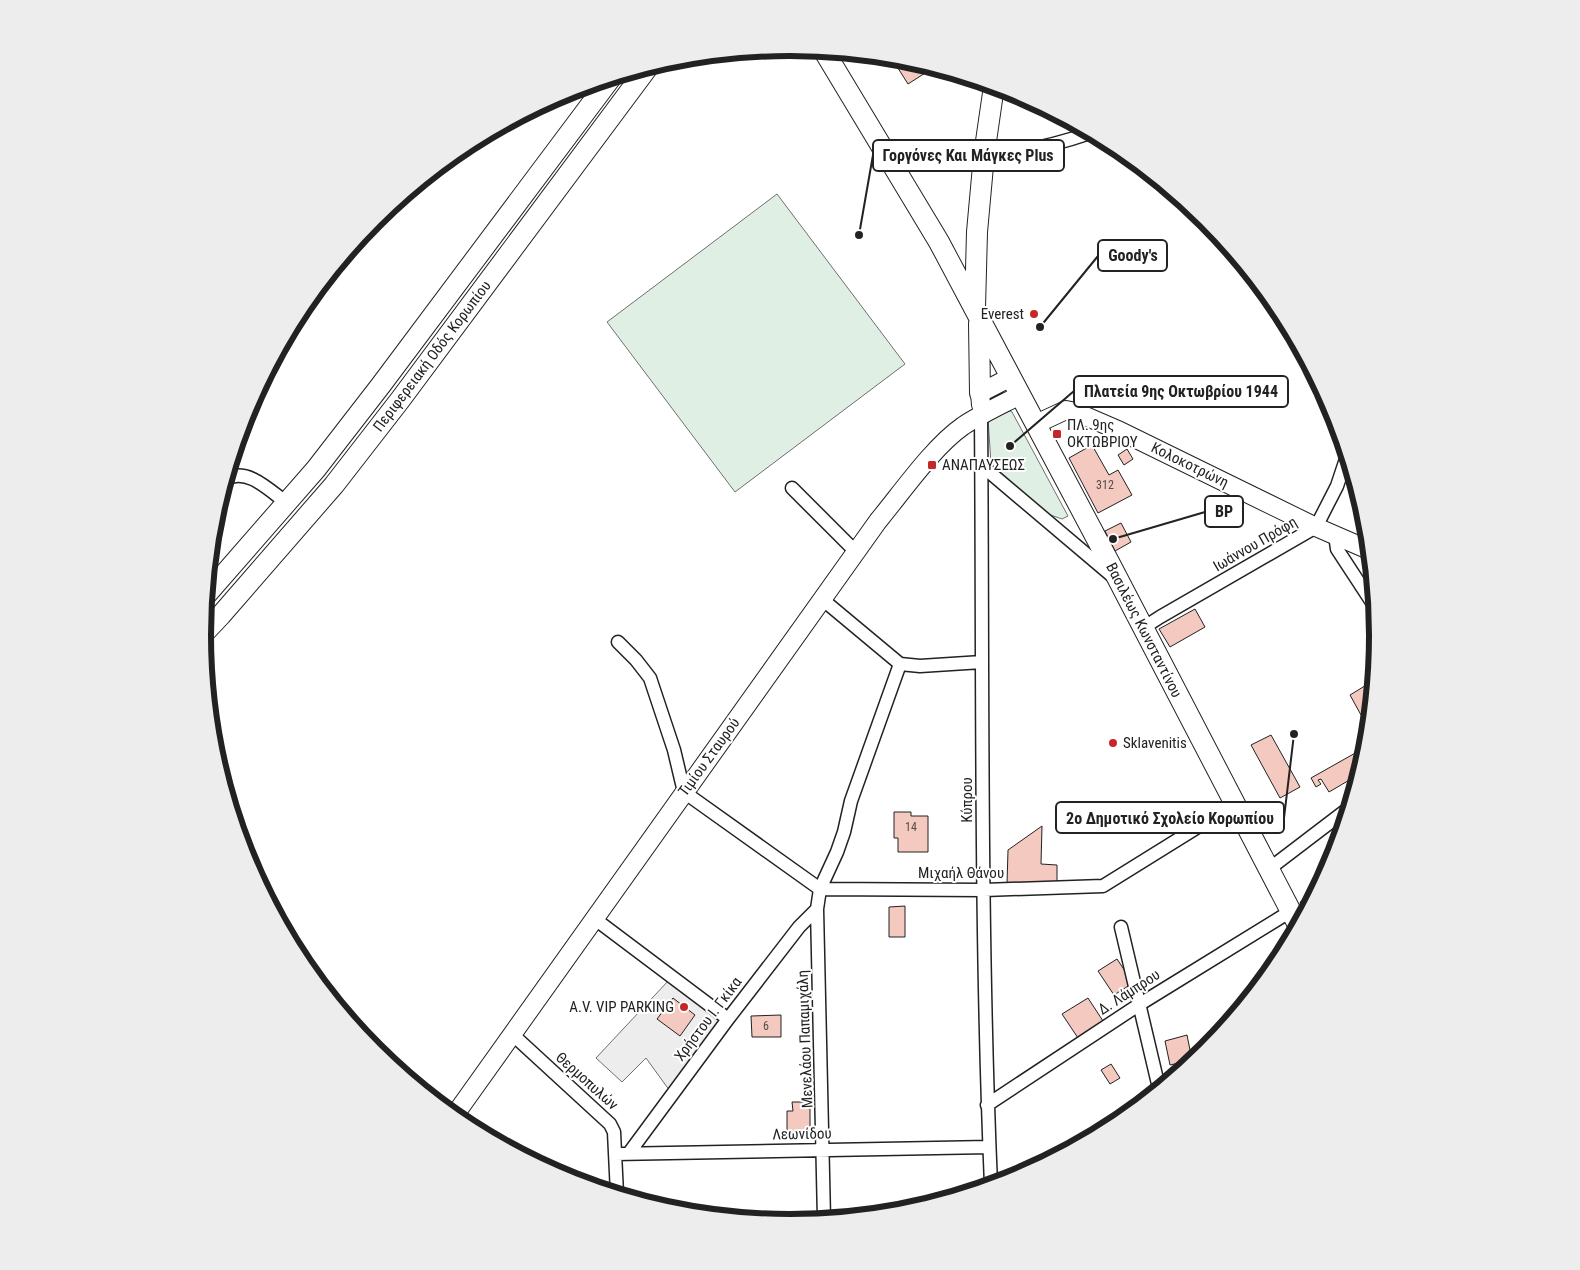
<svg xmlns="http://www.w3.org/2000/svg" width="1580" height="1270" viewBox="0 0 1580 1270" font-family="'Roboto Condensed',sans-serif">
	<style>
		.green { fill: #e0efe3; stroke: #6f6f6f }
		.parking { fill: #ededed; stroke: #6f6f6f }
		.building { fill: #f3c9c0; stroke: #222 }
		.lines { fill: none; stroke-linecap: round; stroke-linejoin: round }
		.street-casing { stroke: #222; stroke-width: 15 }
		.secondary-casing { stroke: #222; stroke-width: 20 }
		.primary-casing { stroke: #222; stroke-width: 22 }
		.street { stroke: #fff; stroke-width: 12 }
		.secondary { stroke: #fff; stroke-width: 18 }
		.primary { stroke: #fff; stroke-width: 20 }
		.poi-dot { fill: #c62828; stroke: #fff; stroke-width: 2 }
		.labels { text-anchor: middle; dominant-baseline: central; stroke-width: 4; stroke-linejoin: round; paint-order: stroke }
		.number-label { font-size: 12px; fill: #564c4a }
		.poi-label { font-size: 15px; fill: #222; stroke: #fff; text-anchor: start }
		.street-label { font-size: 15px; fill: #222; stroke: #fff }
		.rim { fill: none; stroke: #222; stroke-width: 6 }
		.leader { fill: none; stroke: #222; stroke-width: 2 }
		.callout-dot { fill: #222; stroke: #fff; stroke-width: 2 }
		.callout { fill: #fff; stroke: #222; stroke-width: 2 }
		.callout-label { font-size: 16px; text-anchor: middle; font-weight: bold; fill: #222 }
	</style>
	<rect width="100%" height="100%" fill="#fff"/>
	<path class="green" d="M777 194 905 364 735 492 607 322Z
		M1006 409 1012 412 1068 516 1062 519 1045 513 991 464 988 419Z"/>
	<path class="parking" d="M669 980 724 1020 671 1091 667 1087 646 1058 622 1082 596 1058Z"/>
	<path class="building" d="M891 57 905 59 933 68 908 84Z
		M1092 445 1109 475 1118 470 1132 495 1098 513 1069 458Z
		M1127 449 1133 459 1124 465 1118 455Z
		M1121 523 1131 542 1115 551 1105 531Z
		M1195 609 1205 627 1170 647 1159 629Z
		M1368 684 1372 690 1369 719 1365 713 1361 715 1350 695Z
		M1271 735 1300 787 1280 798 1251 745Z
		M1366 747 1358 775 1329 792 1321 779 1318 780 1321 784 1316 787 1311 778Z
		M894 812H911V816H928V852H898V838H894Z
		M1042 826 1041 864 1057 865V885L1007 884 1008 850Z
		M1316 892 1305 911 1300 902Z
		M905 906V937H889V907Z
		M1117 959 1133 983 1114 995 1098 971Z
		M673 998 695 1015 680 1036 657 1019Z
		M1088 998 1105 1024 1080 1041 1062 1014Z
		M781 1015V1037H752L751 1016Z
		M1187 1035 1192 1060 1170 1065 1165 1041Z
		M1111 1064 1120 1078 1110 1084 1101 1070Z
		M792 1102H810V1135H787V1111H793Z"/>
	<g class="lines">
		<defs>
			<path id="street" d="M984 155C1022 153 1055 145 1090 133
				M981 415C983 672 980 929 991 1185
				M981 465 1111 575
				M228 478C249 468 271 492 287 503
				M792 488 856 552
				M1335 535 1337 549 1375 607
				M822 599 900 664 920 666 982 662
				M1143 628 1160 617 1316 527 1337 486 1347 456
				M618 642 636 660 650 678 674 750 684 792 820 889
				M1269 869 1349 808
				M820 889 984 890 1103 886 1235 804
				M595 919 728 1019
				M1121 927 1159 1088
				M512 1034 610 1124 614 1132 617 1194
				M987 1105 1140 1004 1291 911
				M629 1153 728 1019 799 927 817 909
				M615 1154 989 1147
				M824 1219 817 909 820 889 837 852 844 832 851 801 900 664"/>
			<path id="secondary" d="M981 405 980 393 1011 377
				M1036 424 1066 410 1076 412 1120 431 1316 527 1369 550
				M454 1116 878 521C902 492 933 447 963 426 981 414 1001 405 1020 395"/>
			<path id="primary" d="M824 51 939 242 1109 562 1298 925
				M975 308 977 232 984 155 994 86
				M979 323 980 393
				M206 595 316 469 381 385 610 79
				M203 634 221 615 334 485 400 400 648 67"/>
		</defs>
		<use href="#street" class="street-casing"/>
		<use href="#secondary" class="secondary-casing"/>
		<use href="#primary" class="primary-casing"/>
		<use href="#street" class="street"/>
		<use href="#secondary" class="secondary"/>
		<use href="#primary" class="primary"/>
	</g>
	<g class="poi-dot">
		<circle cx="1034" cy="314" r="5"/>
		<rect x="1052" y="429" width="10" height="10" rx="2.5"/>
		<rect x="927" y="460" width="10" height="10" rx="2.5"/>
		<circle cx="1113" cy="743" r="5"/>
		<circle cx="684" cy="1007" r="5"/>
	</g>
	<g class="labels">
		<g class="number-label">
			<text x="1105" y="485">312</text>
			<text x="911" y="827">14</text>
			<text x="766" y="1026">6</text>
		</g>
		<g class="poi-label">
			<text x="1024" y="314" text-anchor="end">Everest</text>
			<text x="1067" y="425">ΠΛ. 9ης<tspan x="1067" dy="17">ΟΚΤΩΒΡΙΟΥ</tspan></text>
			<text x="942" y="465">ΑΝΑΠΑΥΣΕΩΣ</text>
			<text x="1123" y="743">Sklavenitis</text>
			<text x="674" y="1007" text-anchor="end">A.V. VIP PARKING</text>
		</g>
		<g class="street-label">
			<text transform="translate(432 356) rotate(-53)">Περιφερειακή Οδός Κορωπίου</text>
			<text transform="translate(1190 465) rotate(26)">Κολοκοτρώνη</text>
			<text transform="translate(1255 544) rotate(-30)">Ιωάννου Πρόφη</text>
			<text transform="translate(1144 630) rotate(63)">Βασιλέως Κωνσταντίνου</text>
			<text transform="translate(709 757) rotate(-54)">Τιμίου Σταυρού</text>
			<text transform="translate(967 800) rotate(-90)">Κύπρου</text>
			<text x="961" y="873">Μιχαήλ Θάνου</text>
			<text transform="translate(1129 992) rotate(-33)">Δ. Λάμπρου</text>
			<text transform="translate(708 1019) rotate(-53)">Χρήστου Ι. Γκίκα</text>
			<text transform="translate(805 1039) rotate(-92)">Μενελάου Παπαμιχάλη</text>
			<text transform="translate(587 1081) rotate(42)">Θερμοπυλών</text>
			<text transform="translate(802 1134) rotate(-1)">Λεωνίδου</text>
		</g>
	</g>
	<path d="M0 0H1580V1270H0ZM211 635a579 579 0 1 1 1158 0a579 579 0 1 1-1158 0Z" fill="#ededed" fill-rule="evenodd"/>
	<path class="rim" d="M211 635a579 579 0 1 1 1158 0a579 579 0 1 1-1158 0Z"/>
	<path class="leader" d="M859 235L873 155M1040 327L1098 256M1010 446L1074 391M1113 539L1205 512M1294 734L1284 818"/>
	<g class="callout-dot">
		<circle cx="859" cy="235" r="5"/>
		<circle cx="1040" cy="327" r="5"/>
		<circle cx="1010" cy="446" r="5"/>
		<circle cx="1113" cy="539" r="5"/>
		<circle cx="1294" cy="734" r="5"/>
	</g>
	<g class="callout">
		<rect x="873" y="140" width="191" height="31" rx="5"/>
		<rect x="1098" y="240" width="69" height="31" rx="5"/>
		<rect x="1074" y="376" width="214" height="31" rx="5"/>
		<rect x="1205" y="496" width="38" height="31" rx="5"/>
		<rect x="1056" y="802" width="228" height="31" rx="5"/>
	</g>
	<g class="callout-label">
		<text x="968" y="161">Γοργόνες Και Μάγκες Plus</text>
		<text x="1133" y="261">Goody's</text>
		<text x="1181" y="397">Πλατεία 9ης Οκτωβρίου 1944</text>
		<text x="1224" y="517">BP</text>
		<text x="1170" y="824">2ο Δημοτικό Σχολείο Κορωπίου</text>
	</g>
</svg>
